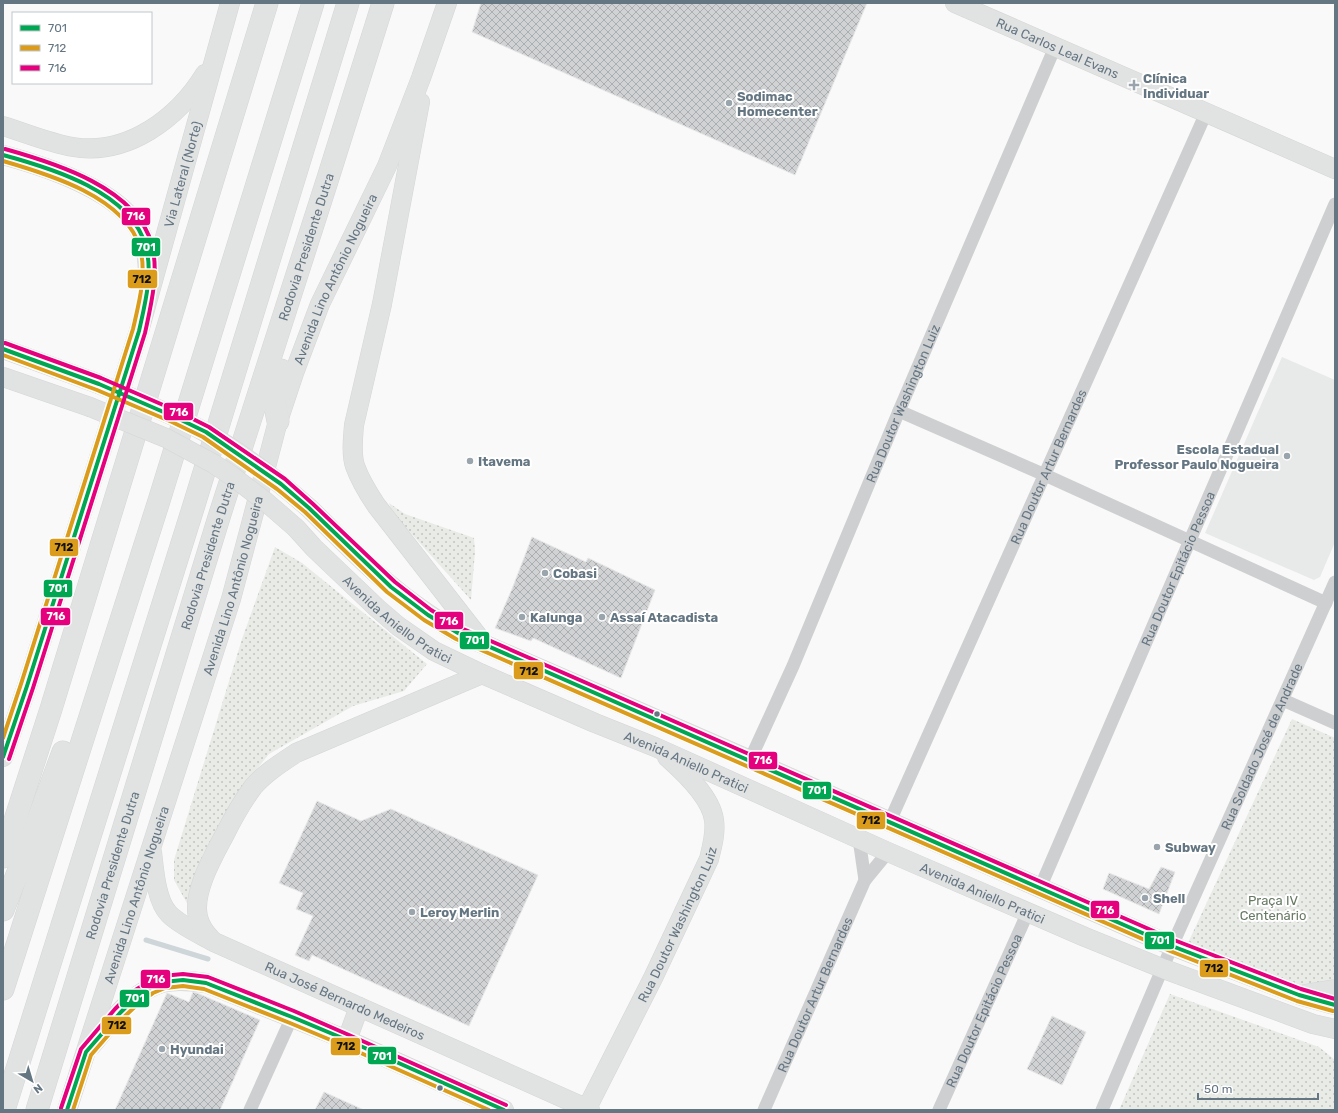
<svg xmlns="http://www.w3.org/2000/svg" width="1338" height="1113" viewBox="0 0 1338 1113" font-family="Rubik,sans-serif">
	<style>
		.built { fill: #e8e9e9 }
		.green { fill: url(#green-dots) }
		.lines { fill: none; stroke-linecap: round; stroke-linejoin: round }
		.stream { stroke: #ced6d9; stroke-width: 5 }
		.building { fill: url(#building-cross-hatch); stroke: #e8e8e8 }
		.secondary-casing { stroke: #d5d6d7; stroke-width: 20 }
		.highway-casing { stroke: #d5d6d6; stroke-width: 23 }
		.street { stroke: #cecfd0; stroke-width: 13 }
		.secondary { stroke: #e1e2e2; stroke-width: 19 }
		.highway { stroke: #e1e2e2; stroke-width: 22 }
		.secondary-bridge-casing { stroke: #d5d6d7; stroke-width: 20; stroke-linecap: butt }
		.secondary-bridge { stroke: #e1e2e2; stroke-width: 19 }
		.bus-1-casing { stroke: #fff; stroke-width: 7 }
		.bus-2-casing { stroke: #fff; stroke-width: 7 }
		.bus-3-casing { stroke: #fff; stroke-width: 7 }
		.bus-1 { stroke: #00a651; stroke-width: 4 }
		.bus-2 { stroke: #da9c1a; stroke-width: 4 }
		.bus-3 { stroke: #e5007d; stroke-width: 4 }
		.poi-dot { fill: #99a4ac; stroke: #fff; stroke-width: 1.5 }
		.bus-dot { fill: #657683; stroke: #fff; stroke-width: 1.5 }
		.labels { text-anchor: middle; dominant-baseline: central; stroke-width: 4; stroke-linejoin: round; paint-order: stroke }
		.street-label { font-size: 13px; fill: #657683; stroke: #fff }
		.poi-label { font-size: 13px; font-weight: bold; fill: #657683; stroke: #fff; text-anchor: start }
		.park-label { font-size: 13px; fill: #687a64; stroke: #fff }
		.line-badge { stroke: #fff; stroke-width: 1.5 }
		.badge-label { font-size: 11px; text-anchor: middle; font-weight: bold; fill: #fff }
		.pale-badge-label { font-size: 11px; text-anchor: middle; font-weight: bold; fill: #111 }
	</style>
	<defs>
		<pattern id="green-dots" width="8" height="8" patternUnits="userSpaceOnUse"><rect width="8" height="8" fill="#e8ebe6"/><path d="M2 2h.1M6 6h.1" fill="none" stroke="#c0c3c0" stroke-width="1.8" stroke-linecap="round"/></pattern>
		<pattern id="building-cross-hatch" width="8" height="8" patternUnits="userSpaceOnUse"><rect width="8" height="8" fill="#d0d2d3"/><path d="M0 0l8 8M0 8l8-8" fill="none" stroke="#acafb1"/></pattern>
	</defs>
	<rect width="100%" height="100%" fill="#f9f9f9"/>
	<path class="built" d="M1282 357 1335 380V542L1320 577 1314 580 1205 533Z"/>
	<path class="green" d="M389 503 405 514 474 538 475 551 471 600 392 512Z
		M275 547 302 563 427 664 404 691 353 706 269 754 244 785 203 854 188 905 174 880V860L242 639Z
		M1292 719 1335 738V978L1321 985 1301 986 1188 943Z
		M1170 994 1319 1047 1335 1060V1110H1119Z"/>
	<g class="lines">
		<path class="stream" d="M146 940 208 959"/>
	</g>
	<path class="building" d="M481 3H867L795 175 472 32Z
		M532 537 586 562 588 558 655 590 621 678 533 638 531 641 495 628 512 589Z
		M317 801 361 821 391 809 538 875 469 1026 312 955 309 961 295 955 313 916 296 909 303 893 279 883Z
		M1161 867 1175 872 1159 914 1103 889 1109 873 1149 889Z
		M193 992 197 993 260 1020 220 1110H115L167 993 189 1002Z
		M1052 1016 1086 1032 1062 1085 1027 1069Z
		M324 1092 364 1110H315Z"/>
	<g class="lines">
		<defs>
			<g id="secondary">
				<path id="s7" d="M955 3 1335 169"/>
				<path d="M420 102 382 304 354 425C353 438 351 454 355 466 360 480 368 493 376 505L484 644"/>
				<path d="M3 126C26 133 49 143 73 147 128 156 178 118 205 74"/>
				<path d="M3 155C44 166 126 192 142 236 147 249 148 264 148 278"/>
				<path d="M3 349 99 384"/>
				<path d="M3 377 90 407"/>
				<path d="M309 508C336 534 362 562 391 586 412 604 435 619 458 633L750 760 1172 946 1299 995 1335 1005"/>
				<path id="s8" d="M296 528 314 548 377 608 398 626 434 651 482 674 595 723 655 747 888 852 1085 937 1164 969 1313 1024 1335 1029"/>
				<path id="s9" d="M3 757 27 686 139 331 230 3"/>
				<path id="s10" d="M152 852C154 869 156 901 169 914 181 926 200 934 214 942L590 1110"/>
				<path d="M212 940C205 933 200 926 198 917 192 892 214 855 225 834 233 818 242 802 253 787 265 773 281 763 296 753L482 674"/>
				<path d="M1305 994 1335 989"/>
				<path d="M347 1040 359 1007"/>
				<path d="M91 1046C111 1023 131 992 162 983 176 979 192 981 206 983L347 1040 504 1110"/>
				<path id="s11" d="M67 1110 231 599 251 524 278 421 294 373 320 304 387 166 421 78 447 3"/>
				<path id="s12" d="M586 1110 653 978 709 859C712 847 716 833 714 820 711 797 684 772 667 757"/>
			</g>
			<g id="highway">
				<path d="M278 421 273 396 281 370"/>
				<path d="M3 857 51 709 267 3"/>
				<path d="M3 910 26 852 63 752"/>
				<path d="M3 989 158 504 313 3"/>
				<path d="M4 1110 194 505 348 3"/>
				<path id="s13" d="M37 1110 220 514 328 178 383 3"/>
			</g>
		</defs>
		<use href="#secondary" class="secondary-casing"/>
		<use href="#highway" class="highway-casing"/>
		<g class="street">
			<path d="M899 411 1045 475 1326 603"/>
			<path d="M1283 700 1335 723"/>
			<path id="s1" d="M750 760 793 666 899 411 1055 47"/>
			<path id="s2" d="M890 821 1206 113"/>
			<path d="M859 839 865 880"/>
			<path id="s3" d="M1040 888 1335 204"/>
			<path d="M250 1110 292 1017"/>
			<path id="s4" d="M764 1110 865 880 888 852"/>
			<path id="s5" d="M939 1110 1028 912"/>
			<path id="s6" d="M1102 1110 1172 946 1335 582"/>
		</g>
		<use href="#secondary" class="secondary"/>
		<use href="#highway" class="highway"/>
		<defs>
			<path id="secondary-bridge" d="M99 384C134 399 171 413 205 432 242 453 277 480 309 508
				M90 407 166 438 214 464 232 476 266 502 296 528"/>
		</defs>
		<use href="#secondary-bridge" class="secondary-bridge-casing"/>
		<use href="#secondary-bridge" class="secondary-bridge"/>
		<defs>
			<path id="bus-1" d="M3 155C51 168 132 192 146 247 153 274 145 304 139 331L27 686 3 757
				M3 349 99 384 175 417 206 432 281 484 309 508 391 587 428 615 458 633 1172 946 1299 995 1335 1005
				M67 1110 86 1052 120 1013 136 997 150 988 163 982 183 980 206 983 292 1017 347 1040 504 1110"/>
			<path id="bus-2" d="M3 161C48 174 126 197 140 248 147 274 139 303 133 329L21 684 3 738
				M3 355 97 390 172 422 203 437 277 489 305 512 387 592 424 620 456 639 1170 951 1297 1001 1333 1011
				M73 1110 91 1055 124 1017 140 1002 153 993 165 988 183 986 204 989 290 1023 345 1046 489 1110"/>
			<path id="bus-3" d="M5 149C55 163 137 188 152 245 159 274 151 305 145 333L33 688 9 759
				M5 343 101 378 177 411 209 427 285 479 313 504 395 582 431 610 461 628 1174 940 1301 989 1335 999
				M61 1108 81 1049 115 1009 132 992 147 983 162 976 183 974 208 977 294 1011 349 1035 506 1105"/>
		</defs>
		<use href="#bus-1" class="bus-1-casing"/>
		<use href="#bus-2" class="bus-2-casing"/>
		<use href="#bus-3" class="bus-3-casing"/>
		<use href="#bus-1" class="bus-1"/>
		<use href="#bus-2" class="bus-2"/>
		<use href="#bus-3" class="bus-3"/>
	</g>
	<g class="poi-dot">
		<path d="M1132 79h4v4h4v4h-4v4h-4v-4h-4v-4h4z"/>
		<circle cx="729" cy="103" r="4"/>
		<circle cx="1287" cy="456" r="4"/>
		<circle cx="470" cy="461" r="4"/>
		<circle cx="545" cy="573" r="4"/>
		<circle cx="522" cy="617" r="4"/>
		<circle cx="602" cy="617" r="4"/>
		<circle cx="1157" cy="847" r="4"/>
		<circle cx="1145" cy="898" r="4"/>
		<circle cx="412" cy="912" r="4"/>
		<circle cx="162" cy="1049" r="4"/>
	</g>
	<g class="bus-dot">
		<circle cx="657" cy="714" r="3.5"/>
		<circle cx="440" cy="1088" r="3.5"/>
	</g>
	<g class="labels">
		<g class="street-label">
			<text stroke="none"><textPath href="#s7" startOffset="112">Rua Carlos Leal Evans</textPath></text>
			<text stroke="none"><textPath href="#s9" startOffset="610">Via Lateral (Norte)</textPath></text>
			<text stroke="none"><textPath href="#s13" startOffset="904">Rodovia Presidente Dutra</textPath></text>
			<text stroke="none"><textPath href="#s11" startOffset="874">Avenida Lino Antônio Nogueira</textPath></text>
			<text stroke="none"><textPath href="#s1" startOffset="388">Rua Doutor Washington Luiz</textPath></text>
			<text stroke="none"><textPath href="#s2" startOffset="388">Rua Doutor Artur Bernardes</textPath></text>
			<text stroke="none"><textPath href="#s13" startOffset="580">Rodovia Presidente Dutra</textPath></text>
			<text stroke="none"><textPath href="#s3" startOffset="348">Rua Doutor Epitácio Pessoa</textPath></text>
			<text stroke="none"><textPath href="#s11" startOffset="550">Avenida Lino Antônio Nogueira</textPath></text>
			<text stroke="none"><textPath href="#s8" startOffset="137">Avenida Aniello Pratici</textPath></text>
			<text stroke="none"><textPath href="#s6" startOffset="397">Rua Soldado José de Andrade</textPath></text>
			<text stroke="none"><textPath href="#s8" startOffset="461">Avenida Aniello Pratici</textPath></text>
			<text stroke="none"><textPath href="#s13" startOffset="256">Rodovia Presidente Dutra</textPath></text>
			<text stroke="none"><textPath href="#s8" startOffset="785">Avenida Aniello Pratici</textPath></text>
			<text stroke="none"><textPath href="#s11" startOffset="226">Avenida Lino Antônio Nogueira</textPath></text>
			<text stroke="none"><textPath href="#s12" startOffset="207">Rua Doutor Washington Luiz</textPath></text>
			<text stroke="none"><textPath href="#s4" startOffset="126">Rua Doutor Artur Bernardes</textPath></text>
			<text stroke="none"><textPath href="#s10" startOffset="262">Rua José Bernardo Medeiros</textPath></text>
			<text stroke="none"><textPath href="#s5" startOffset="109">Rua Doutor Epitácio Pessoa</textPath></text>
		</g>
		<g class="poi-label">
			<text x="1143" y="78">Clínica<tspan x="1143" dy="15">Individuar</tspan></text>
			<text x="737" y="96">Sodimac<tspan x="737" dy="15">Homecenter</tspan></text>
			<text x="1279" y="449" text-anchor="end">Escola Estadual<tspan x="1279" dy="15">Professor Paulo Nogueira</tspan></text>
			<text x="478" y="461">Itavema</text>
			<text x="553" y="573">Cobasi</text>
			<text x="530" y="617">Kalunga</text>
			<text x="610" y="617">Assaí Atacadista</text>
			<text x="1165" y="847">Subway</text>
			<text x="1153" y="898">Shell</text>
			<text x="420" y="912">Leroy Merlin</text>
			<text x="170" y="1049">Hyundai</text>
		</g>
		<g class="park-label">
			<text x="1273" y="900">Praça IV<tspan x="1273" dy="15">Centenário</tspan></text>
		</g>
	</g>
	<g class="line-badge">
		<rect x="121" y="207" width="30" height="19" rx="4" fill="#e5007d"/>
		<rect x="131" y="237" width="30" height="20" rx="4" fill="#00a651"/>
		<rect x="127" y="269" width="31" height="20" rx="4" fill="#da9c1a"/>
		<rect x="163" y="402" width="31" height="19" rx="4" fill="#e5007d"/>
		<rect x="49" y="538" width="30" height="19" rx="4" fill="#da9c1a"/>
		<rect x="43" y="579" width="30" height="19" rx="4" fill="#00a651"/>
		<rect x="40" y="607" width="31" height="19" rx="4" fill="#e5007d"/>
		<rect x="434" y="611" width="30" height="19" rx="4" fill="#e5007d"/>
		<rect x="459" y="631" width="31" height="19" rx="4" fill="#00a651"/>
		<rect x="513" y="661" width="31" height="19" rx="4" fill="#da9c1a"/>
		<rect x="748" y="751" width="30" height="19" rx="4" fill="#e5007d"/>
		<rect x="802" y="781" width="30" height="19" rx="4" fill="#00a651"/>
		<rect x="856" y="811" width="30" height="19" rx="4" fill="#da9c1a"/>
		<rect x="1090" y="900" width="30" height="19" rx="4" fill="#e5007d"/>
		<rect x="1144" y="931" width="31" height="19" rx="4" fill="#00a651"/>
		<rect x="1199" y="959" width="30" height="19" rx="4" fill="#da9c1a"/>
		<rect x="140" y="969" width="31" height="20" rx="4" fill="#e5007d"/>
		<rect x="119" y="989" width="31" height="19" rx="4" fill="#00a651"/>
		<rect x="101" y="1016" width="31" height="19" rx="4" fill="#da9c1a"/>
		<rect x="330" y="1037" width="31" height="19" rx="4" fill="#da9c1a"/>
		<rect x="367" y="1046" width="30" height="19" rx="4" fill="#00a651"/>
	</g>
	<g class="badge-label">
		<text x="136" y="220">716</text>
		<text x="146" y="251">701</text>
		<text x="179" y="416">716</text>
		<text x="58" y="592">701</text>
		<text x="56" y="620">716</text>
		<text x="449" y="625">716</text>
		<text x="475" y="644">701</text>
		<text x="763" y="764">716</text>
		<text x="817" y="794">701</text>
		<text x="1105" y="914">716</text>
		<text x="1160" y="944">701</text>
		<text x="156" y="983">716</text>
		<text x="135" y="1002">701</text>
		<text x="382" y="1060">701</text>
	</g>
	<g class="pale-badge-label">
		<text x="142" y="283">712</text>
		<text x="64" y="551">712</text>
		<text x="529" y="675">712</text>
		<text x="871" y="824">712</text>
		<text x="1214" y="972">712</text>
		<text x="117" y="1029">712</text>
		<text x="346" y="1050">712</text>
	</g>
	<rect width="1338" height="1113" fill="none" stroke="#657683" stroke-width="8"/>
	<rect x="12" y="12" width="140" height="72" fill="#ffffff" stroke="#c1c8cd"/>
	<rect x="20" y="25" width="20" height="6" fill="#00a651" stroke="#c1c8cd"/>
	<text x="48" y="32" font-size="12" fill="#657683">701</text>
	<rect x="20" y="45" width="20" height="6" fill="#da9c1a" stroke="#c1c8cd"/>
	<text x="48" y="52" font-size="12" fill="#657683">712</text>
	<rect x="20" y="65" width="20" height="6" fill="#e5007d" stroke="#c1c8cd"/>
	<text x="48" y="72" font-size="12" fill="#657683">716</text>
	<g transform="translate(32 1081) rotate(142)" stroke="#ffffff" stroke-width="3" paint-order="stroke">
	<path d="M0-3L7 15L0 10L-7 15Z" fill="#657683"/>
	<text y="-6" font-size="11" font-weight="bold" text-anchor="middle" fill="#657683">N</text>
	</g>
	<path d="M1198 1093v6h120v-6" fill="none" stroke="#657683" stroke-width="2"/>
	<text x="1204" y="1093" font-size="12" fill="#657683" stroke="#ffffff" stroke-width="3" paint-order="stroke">50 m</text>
</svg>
